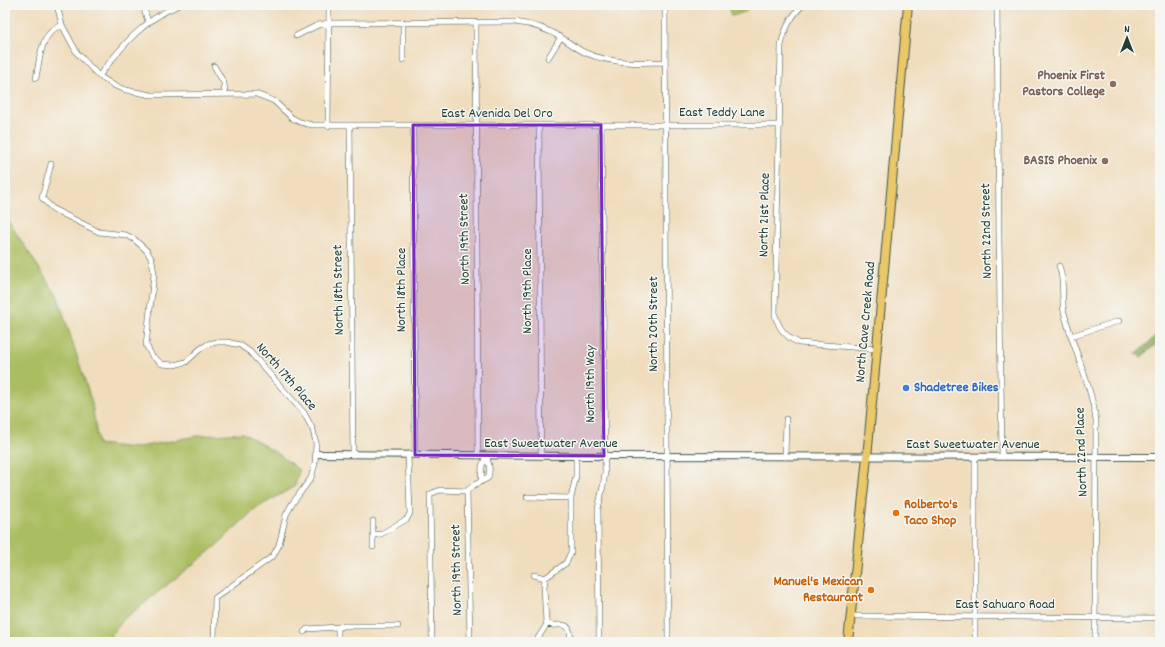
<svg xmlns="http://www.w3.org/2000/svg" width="1165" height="647" viewBox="0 0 1165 647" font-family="Dekko,sans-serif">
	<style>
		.green { fill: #aabd61; stroke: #647d4a }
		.forest { fill: #87a457; stroke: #537046 }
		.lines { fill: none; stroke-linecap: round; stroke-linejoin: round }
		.minor-casing { stroke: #3e5549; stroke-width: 6 }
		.tertiary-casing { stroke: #3e5549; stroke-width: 8 }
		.primary-casing { stroke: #3e5549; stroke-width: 10 }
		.minor { stroke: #fff; stroke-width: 5 }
		.tertiary { stroke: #fff; stroke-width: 6 }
		.primary { stroke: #eac769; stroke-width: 8 }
		.marked { fill: #7b2cbf; fill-opacity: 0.2; stroke: #7b2cbf; stroke-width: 3; stroke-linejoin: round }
		.education-dot { fill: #8d6e63; stroke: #f6f6f2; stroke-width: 1.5 }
		.shop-dot { fill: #3f7fe0; stroke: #f6f6f2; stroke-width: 1.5 }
		.food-dot { fill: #e8710a; stroke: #f6f6f2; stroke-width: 1.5 }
		.labels { text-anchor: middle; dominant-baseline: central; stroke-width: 3; stroke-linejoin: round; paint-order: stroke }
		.education-label { font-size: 14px; font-weight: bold; fill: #785e54; stroke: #f6f6f2; text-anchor: end }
		.street-label { font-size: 14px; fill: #1f3d34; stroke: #f6f6f2 }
		.shop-label { font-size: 14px; font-weight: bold; fill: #366cbe; stroke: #f6f6f2; text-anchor: start }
		.food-label { font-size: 14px; font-weight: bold; fill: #c56008; stroke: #f6f6f2; text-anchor: start }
	</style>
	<rect width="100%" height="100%" fill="#f6f6f2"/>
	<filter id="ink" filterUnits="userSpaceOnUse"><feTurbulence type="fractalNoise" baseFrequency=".025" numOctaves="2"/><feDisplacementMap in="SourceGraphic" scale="8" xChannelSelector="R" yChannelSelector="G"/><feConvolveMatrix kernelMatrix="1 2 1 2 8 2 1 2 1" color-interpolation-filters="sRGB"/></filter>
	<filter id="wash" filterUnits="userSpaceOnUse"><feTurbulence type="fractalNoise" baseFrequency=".012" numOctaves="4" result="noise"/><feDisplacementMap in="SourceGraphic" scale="16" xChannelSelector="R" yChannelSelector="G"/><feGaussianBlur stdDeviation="0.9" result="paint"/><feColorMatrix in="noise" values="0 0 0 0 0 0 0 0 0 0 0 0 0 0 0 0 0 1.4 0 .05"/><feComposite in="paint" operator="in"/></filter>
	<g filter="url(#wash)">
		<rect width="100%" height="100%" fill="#f0ddbd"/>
		<path class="green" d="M741 5H745L747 11 732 16 730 9Z
			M5 216 58 297 92 403 98 444 134 448 197 436 243 433 280 455 299 470 295 486 255 509 216 546 123 620 106 642H5Z"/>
		<path class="forest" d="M1160 332V341L1141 357 1136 354Z"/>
	</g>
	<g filter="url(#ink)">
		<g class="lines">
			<defs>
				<path id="minor" d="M57 5 62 25 77 53 99 76 115 86 126 90 151 95 256 94 274 101 292 118 300 122 312 125H780
					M143 5 148 22
					M665 5 668 642
					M803 5C791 16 784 30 781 46L775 315C779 329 786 337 799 343L877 349
					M997 5 999 236 1002 457
					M476 22 478 456
					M296 36 318 25 329 23 515 22C532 24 548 29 562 38 570 43 577 49 586 53 612 64 638 63 665 62
					M548 58 561 37
					M403 60V22
					M214 66 224 83 225 94
					M99 76C122 46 143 20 179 5
					M36 78C40 59 40 32 62 25
					M413 125 415 455
					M328 126 329 5
					M350 126 353 455
					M539 126 541 456
					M51 164 42 198 53 209 99 232 126 235 134 239 147 251 152 260 154 274 146 345 152 356 162 364 174 365 186 362 200 349 208 344 217 342H227L240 345 250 352 304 413 313 430 316 443 315 464 311 478 292 504 286 515 279 545 273 556 215 598 214 642
					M1059 266C1065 281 1061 296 1064 312 1073 349 1091 383 1096 421L1095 642
					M1071 336 1119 321
					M785 457 786 419
					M481 482 482 466 486 456
					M527 497 571 498
					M373 521V547
					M373 535 381 534 407 519 410 513 408 455
					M534 575 545 578
					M851 616 1160 618
					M338 627V642
					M304 632 307 629 338 627 344 626H398
					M538 638 547 624
					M432 642 430 494 440 490 467 491
					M470 642 467 491 474 485 488 478C491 470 489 463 486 456
					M571 642C571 613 555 632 546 622L544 588 545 578 566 563 571 552V498L576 476V456
					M599 642 598 509 603 486 605 473 601 125
					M975 642V457"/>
				<path id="tertiary" d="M317 454 576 456 1160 457"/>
				<path id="primary" d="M848 642 868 447 908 5"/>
			</defs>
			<use href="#minor" class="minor-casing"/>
			<use href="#tertiary" class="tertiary-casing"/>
			<use href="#primary" class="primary-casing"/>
			<use href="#minor" class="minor"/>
			<use href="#tertiary" class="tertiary"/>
			<use href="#primary" class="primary"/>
		</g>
	</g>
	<path class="marked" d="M413 125H601L604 456 415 455Z"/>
	<g class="education-dot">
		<circle cx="1113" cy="84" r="4"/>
		<circle cx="1105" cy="161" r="4"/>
	</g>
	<circle class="shop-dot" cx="906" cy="388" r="4"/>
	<g class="food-dot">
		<circle cx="896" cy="513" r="4"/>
		<circle cx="871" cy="590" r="4"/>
	</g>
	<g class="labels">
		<g class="education-label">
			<text x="1105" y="76">Phoenix First<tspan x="1105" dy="16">Pastors College</tspan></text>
			<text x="1097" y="161">BASIS Phoenix</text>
		</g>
		<g class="street-label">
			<text x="722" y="113">East Teddy Lane</text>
			<text x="497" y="114">East Avenida Del Oro</text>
			<text transform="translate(765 215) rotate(-89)">North 21st Place</text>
			<text transform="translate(987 231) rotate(-91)">North 22nd Street</text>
			<text transform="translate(465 239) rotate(-91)">North 19th Street</text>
			<text transform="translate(339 290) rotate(-91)">North 18th Street</text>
			<text transform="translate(402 290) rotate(-90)">North 18th Place</text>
			<text transform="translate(528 291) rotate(-90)">North 19th Place</text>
			<text transform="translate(866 322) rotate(-85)">North Cave Creek Road</text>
			<text transform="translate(654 324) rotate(-90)">North 20th Street</text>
			<text transform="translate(286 377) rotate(49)">North 17th Place</text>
			<text transform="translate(591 384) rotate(-90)">North 19th Way</text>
			<text x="551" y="444">East Sweetwater Avenue</text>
			<text x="973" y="445">East Sweetwater Avenue</text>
			<text transform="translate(1082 452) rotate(-92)">North 22nd Place</text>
			<text transform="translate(457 570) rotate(-91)">North 19th Street</text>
			<text x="1005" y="605">East Sahuaro Road</text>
		</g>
		<g class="shop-label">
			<text x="914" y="388">Shadetree Bikes</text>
		</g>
		<g class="food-label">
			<text x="904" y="505">Rolberto's<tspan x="904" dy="16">Taco Shop</tspan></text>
			<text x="863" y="582" text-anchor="end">Manuel's Mexican<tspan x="863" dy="16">Restaurant</tspan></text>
		</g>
	</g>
	<rect width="1165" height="647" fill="none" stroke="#f6f6f2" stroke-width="20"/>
	<g transform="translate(1127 38)" stroke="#f6f6f2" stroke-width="3" paint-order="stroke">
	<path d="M0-3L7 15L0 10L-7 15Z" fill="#1f3d34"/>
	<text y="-6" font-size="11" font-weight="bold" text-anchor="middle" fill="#1f3d34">N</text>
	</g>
</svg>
